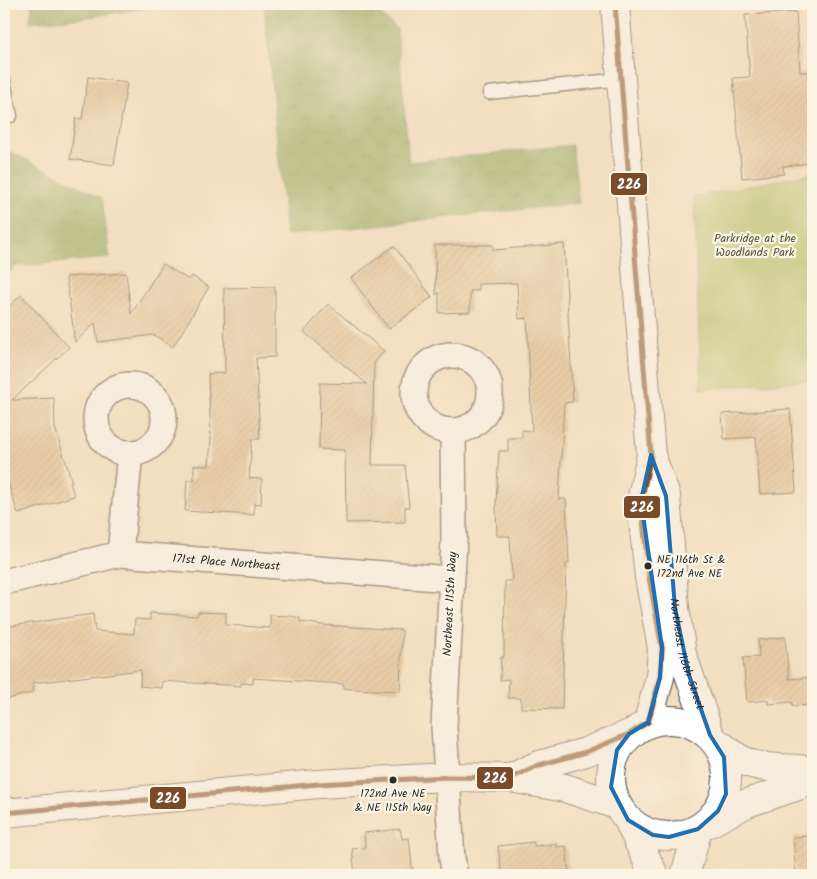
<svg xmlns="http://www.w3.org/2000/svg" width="817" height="879" viewBox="0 0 817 879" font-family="Kalam,sans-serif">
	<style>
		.forest { fill: url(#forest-crowns); stroke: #596840 }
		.park { fill: #aabd60; stroke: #6a7446 }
		.building { fill: url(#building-hatch) }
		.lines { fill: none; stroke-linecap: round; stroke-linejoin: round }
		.service-casing { stroke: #494641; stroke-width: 15 }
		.minor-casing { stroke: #494641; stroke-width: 28 }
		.tertiary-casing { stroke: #494641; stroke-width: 30 }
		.service { stroke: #fff; stroke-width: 12 }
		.minor { stroke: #fff; stroke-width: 25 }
		.tertiary { stroke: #fff; stroke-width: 28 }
		.bus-1-casing { stroke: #fcf5e5; stroke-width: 9 }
		.bus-1 { stroke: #7a4b2a; stroke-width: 5 }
		.marked { fill: none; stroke: #1f6fb2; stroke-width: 4; stroke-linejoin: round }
		.bus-dot { fill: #2b2b2b; stroke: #fcf5e5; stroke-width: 2 }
		.labels { text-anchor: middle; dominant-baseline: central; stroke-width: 4.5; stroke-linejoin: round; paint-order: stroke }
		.bus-label { font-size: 11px; fill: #2b2b2b; stroke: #fcf5e5; text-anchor: start }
		.park-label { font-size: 12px; fill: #51573b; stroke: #fcf5e5 }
		.street-label { font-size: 12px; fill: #2b2b2b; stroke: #fcf5e5 }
		.line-badge { stroke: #fcf5e5; stroke-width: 2 }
		.badge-label { font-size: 14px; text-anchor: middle; font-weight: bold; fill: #fff }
	</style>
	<defs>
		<pattern id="forest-crowns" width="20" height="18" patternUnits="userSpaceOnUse" patternTransform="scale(1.25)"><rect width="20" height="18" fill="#87a456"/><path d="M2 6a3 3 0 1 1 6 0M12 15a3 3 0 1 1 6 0" fill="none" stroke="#6f8647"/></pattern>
		<pattern id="building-hatch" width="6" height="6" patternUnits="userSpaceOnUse" patternTransform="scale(1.25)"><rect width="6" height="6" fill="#dcb686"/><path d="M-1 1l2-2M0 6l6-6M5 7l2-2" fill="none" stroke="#b3946e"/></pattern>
	</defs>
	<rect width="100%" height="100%" fill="#fcf5e5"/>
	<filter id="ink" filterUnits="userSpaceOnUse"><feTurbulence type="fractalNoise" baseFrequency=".02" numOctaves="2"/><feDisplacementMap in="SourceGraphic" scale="10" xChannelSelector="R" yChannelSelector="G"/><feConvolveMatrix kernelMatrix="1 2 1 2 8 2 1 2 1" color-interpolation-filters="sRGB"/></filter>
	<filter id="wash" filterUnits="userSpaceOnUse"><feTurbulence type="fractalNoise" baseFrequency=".0096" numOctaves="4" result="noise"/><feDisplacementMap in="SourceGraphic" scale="20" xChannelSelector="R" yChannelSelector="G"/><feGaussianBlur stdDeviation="1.12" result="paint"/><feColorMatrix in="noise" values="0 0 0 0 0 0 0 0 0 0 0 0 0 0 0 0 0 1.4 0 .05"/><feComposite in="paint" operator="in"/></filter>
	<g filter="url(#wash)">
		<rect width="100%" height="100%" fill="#f2dec0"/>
		<path class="forest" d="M32 4H173L82 18 30 22Z
			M264 4H369L397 29 409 162 572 145 579 203 286 235Z
			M7 150 102 198 110 258 16 266 4 277V152Z"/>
		<path class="park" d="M813 173V380L701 389 694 197Z"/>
		<g id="blocks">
			<path class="building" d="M796 12 800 72H811L813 163 783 166 784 174 742 178 733 78 750 77 745 15Z
				M88 77 127 83 114 165 70 159 76 118 82 119Z
				M564 244 573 402 564 403 559 499H566L569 563 566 564 562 709 521 708V698H508L509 679 500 680 501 657H504L505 581H512L510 536H497L496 502 499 451H508V438H522V430L532 431 527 318 519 319 517 283 478 284V291H470V312L439 313V292L436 295 435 245H493V250Z
				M394 246 432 297 389 329 351 278Z
				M163 264 189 280 192 276 209 287 173 347 154 335 98 342 95 323 75 342 66 277 126 273 131 314Z
				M275 287V357L256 358 260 439H252L249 478 262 479 261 504 254 503V515L185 511 187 480H194V465L209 466 211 438 208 374 225 373 224 288Z
				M21 295 69 347 12 400 54 398 55 428 72 482H70L74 496 18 514 4 469V311Z
				M328 304 384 351 374 363 372 465H405L409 507H405V522L346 523 345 450 319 449 320 383 367 384 304 332Z
				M790 409 796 492 760 494 756 437 724 439 722 414Z
				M198 612 226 613V625L270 628V615L291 616 300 618V622L322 625 402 630 400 691 352 689 344 688V684L253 678V684L241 683V686L162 681V688L140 686 141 670 32 683 34 692 4 700V627L93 614 95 631 134 634 135 619 150 620V613L197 616Z
				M785 637 789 679 813 677V705L793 706 792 702 768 704V700L747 702 743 658 759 657 758 640Z
				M400 829 402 839 409 838 413 875H355L352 849 365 848 364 833Z
				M813 836V875H796L793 837Z
				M534 842V846L556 844V847L566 846 569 875H502L498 846Z"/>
		</g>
	</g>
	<g filter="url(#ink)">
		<use href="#blocks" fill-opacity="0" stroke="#494641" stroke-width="1"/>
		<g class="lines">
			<defs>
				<path id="service" d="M4 81 11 116
					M489 93 621 79"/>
				<g id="minor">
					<circle cx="452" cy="393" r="38"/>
					<circle cx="130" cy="419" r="34"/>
					<path d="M453 432 454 540 444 726 452 858 455 875"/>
					<path d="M120 554 130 453"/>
					<path id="s1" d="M4 582 120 554 451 579"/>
				</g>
				<g id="tertiary">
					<path id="s2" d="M615 4 651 455 666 496 675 608 682 654 710 735"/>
					<circle cx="669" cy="778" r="58"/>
					<path d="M648 722 660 677 662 648 649 577 641 501 651 455"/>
					<path d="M715 741C724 747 734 756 744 761 764 771 792 766 813 771"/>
					<path d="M511 778 536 766 586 752 629 734"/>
					<path d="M4 813 318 784 447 777 511 778 565 788 617 805"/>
					<path d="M628 820 654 875"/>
					<path d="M709 823 747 803 798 786 813 778"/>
					<path d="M685 875 698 829"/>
				</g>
			</defs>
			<use href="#service" class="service-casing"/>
			<use href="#minor" class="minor-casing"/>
			<use href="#tertiary" class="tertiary-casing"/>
			<use href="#service" class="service"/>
			<use href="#minor" class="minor"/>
			<use href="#tertiary" class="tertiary"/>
			<defs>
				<path id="bus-1" d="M615 4 651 455 641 501 649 577 662 648 660 677 648 722
					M4 813 318 784 447 777 511 778 536 766 586 752 629 734 648 722"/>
			</defs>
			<use href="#bus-1" class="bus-1-casing"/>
			<use href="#bus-1" class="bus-1"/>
		</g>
	</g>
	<path d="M0 0H817V879H0ZM651 455 666 496 675 608 689 675 710 735 724 757 726 794 718 811 698 829 669 837 653 835 628 820 611 787 617 750 629 734 648 722 660 677 662 648 641 501Z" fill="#f2dec0" fill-opacity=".55" fill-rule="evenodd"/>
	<path class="marked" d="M651 455 666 496 675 608 689 675 710 735 724 757 726 794 718 811 698 829 669 837 653 835 628 820 611 787 617 750 629 734 648 722 660 677 662 648 641 501Z"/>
	<g class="bus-dot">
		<circle cx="648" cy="566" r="4.5"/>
		<circle cx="393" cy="780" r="4.5"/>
	</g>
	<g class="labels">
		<g class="bus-label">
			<text x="657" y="560">NE 116th St &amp;<tspan x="657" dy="14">172nd Ave NE</tspan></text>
			<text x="393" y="794" text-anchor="middle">172nd Ave NE<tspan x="393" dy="14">&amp; NE 115th Way</tspan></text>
		</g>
		<g class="park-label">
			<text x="755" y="238">Parkridge at the<tspan x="755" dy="14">Woodlands Park</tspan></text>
		</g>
		<g class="street-label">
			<text stroke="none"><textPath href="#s1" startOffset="226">171st Place Northeast</textPath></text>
			<text transform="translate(450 604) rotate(-87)">Northeast 115th Way</text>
			<text stroke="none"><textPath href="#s2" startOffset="656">Northeast 116th Street</textPath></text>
		</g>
	</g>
	<g class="line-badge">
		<rect x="610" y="172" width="38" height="24" rx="5" fill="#7a4b2a"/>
		<rect x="623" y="495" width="38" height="24" rx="5" fill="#7a4b2a"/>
		<rect x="476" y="766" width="38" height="24" rx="5" fill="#7a4b2a"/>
		<rect x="149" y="786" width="38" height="24" rx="5" fill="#7a4b2a"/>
	</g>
	<g class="badge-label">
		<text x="629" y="189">226</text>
		<text x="642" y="512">226</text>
		<text x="495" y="783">226</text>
		<text x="168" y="803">226</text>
	</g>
	<rect width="817" height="879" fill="none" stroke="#fcf5e5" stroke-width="20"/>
</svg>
